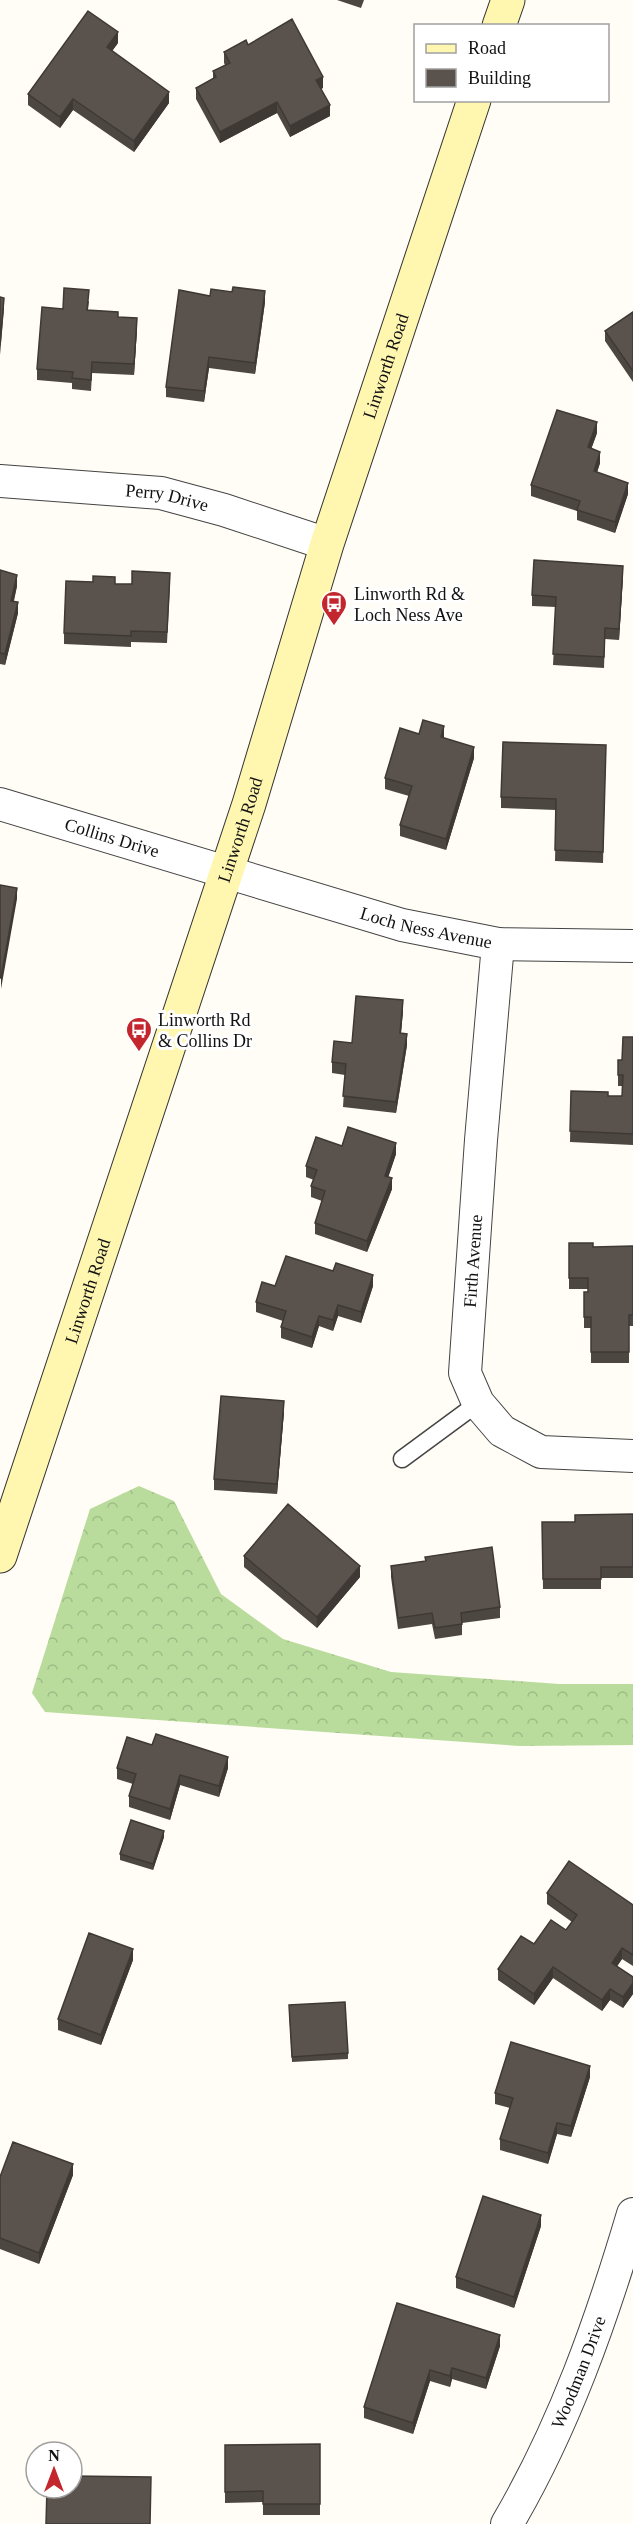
<svg xmlns="http://www.w3.org/2000/svg" width="633" height="2524" viewBox="0 0 633 2524" font-family="'Times New Roman',serif">
	<style>
		.forest { fill: url(#forest-crowns) }
		.lines { fill: none; stroke-linecap: round; stroke-linejoin: round }
		.service-casing { stroke: #444; stroke-width: 19 }
		.minor-casing { stroke: #444; stroke-width: 34 }
		.secondary-casing { stroke: #333; stroke-width: 35 }
		.service { stroke: #fff; stroke-width: 16 }
		.minor { stroke: #fff; stroke-width: 32 }
		.secondary { stroke: #fff6b0; stroke-width: 33 }
		.wall { fill: #4d4742 }
		.shaded-wall { fill: #3f3936 }
		.building { fill: #5a524d; stroke: #3f3936; stroke-width: 1.5 }
		.labels { text-anchor: middle; dominant-baseline: central; stroke-width: 6; stroke-linejoin: round; paint-order: stroke }
		.street-label { font-size: 18px; fill: #111; stroke: #fff }
		.poi-label { font-size: 18px; fill: #111; stroke: #fff; text-anchor: start }
	</style>
	<defs>
		<pattern id="forest-crowns" width="20" height="18" patternUnits="userSpaceOnUse" patternTransform="scale(1.5)"><rect width="20" height="18" fill="#b9dc9c"/><path d="M2 6a3 3 0 1 1 6 0M12 15a3 3 0 1 1 6 0" fill="none" stroke="#9ebc85"/></pattern>
	</defs>
	<rect width="100%" height="100%" fill="#fffdf5"/>
	<path class="forest" d="M139 1486 174 1501 221 1594 283 1639 391 1672 559 1684H633V1745L520 1746 45 1712 32 1693 90 1509Z"/>
	<g class="lines">
		<defs>
			<path id="service" d="M402 1459 478 1403"/>
			<g id="minor">
				<path id="s1" d="M0 481 161 493 224 510 327 544"/>
				<path id="s2" d="M0 804 402 925 498 944 633 946"/>
				<path d="M498 944 481 1140 465 1373 478 1403 502 1431 541 1452 633 1456"/>
				<path id="s3" d="M507 2524C564 2427 601 2322 633 2214"/>
			</g>
			<g id="secondary">
				<path d="M499 26 508 0"/>
				<path id="s4" d="M0 1556 249 804 327 544 474 100"/>
			</g>
		</defs>
		<use href="#service" class="service-casing"/>
		<use href="#minor" class="minor-casing"/>
		<use href="#secondary" class="secondary-casing"/>
		<use href="#service" class="service"/>
		<use href="#minor" class="minor"/>
		<use href="#secondary" class="secondary"/>
	</g>
	<path class="wall" d="M337 0H364L361 8Z
		M118 43 112 51 169 103 134 152 73 110 60 128 28 105V94Z
		M248 45 323 88 321 89 330 116 290 137 277 113 220 143 196 99V88L213 79V71L225 65 224 63V52Z
		M89 301 88 310 118 317 137 329 134 375 92 373 91 391 72 389V383L37 380V369L63 309Z
		M265 302 255 374 209 368 204 402 166 397V387Z
		M633 312V382L605 341V331Z
		M597 433 591 449 600 463 597 472 628 494 615 533 577 520V511L531 496V485Z
		M0 570 17 586 14 601 18 613 5 665 0 664Z
		M623 576 619 640 605 639 604 668 553 665 556 607 532 606V595Z
		M115 584H170L167 643 131 642V647L64 644V633Z
		M419 734 444 738 474 758 446 850 400 836V825L409 796 385 789V778Z
		M606 745 603 863 555 861 556 810 501 808V797Z
		M403 1011 401 1033 407 1045 396 1113 343 1107 345 1075 332 1073V1062L352 1043Z
		M633 1037V1145L570 1142 571 1091 608 1096H622L623 1086H618V1060H622Z
		M342 1146 396 1154 388 1177 392 1189 367 1252 315 1234V1223L322 1201 311 1197V1186L314 1180 306 1177V1166Z
		M569 1243 593 1247 633 1246V1326H629V1363H591V1328H584V1292H588V1289H569Z
		M275 1286H373L361 1323 338 1316 333 1331 319 1326 312 1348 281 1338V1327L283 1321 256 1312V1302Z
		M284 1412 277 1494 214 1490V1479Z
		M633 1514V1578H601V1589H543L542 1522H575Z
		M244 1556 360 1577 317 1628 244 1567Z
		M391 1566 500 1607V1618L462 1623V1635L435 1639 432 1624 398 1629 391 1577Z
		M117 1768H228L219 1797 180 1785 170 1820 129 1807V1796L133 1784 117 1779Z
		M164 1837 153 1870 120 1860V1854Z
		M547 1893 633 1905V1966L622 1959 617 1966 633 1977V1994L623 2008 610 2000 602 2011 553 1978 534 2005 498 1980V1969L534 1944 566 1930 572 1922 547 1904Z
		M133 1960 101 2045 58 2030V2019Z
		M289 2011 348 2053V2059L292 2062Z
		M590 2077 571 2137 557 2134 548 2164 500 2150V2139L510 2108 495 2104V2093Z
		M73 2175 39 2264 0 2249V2177Z
		M541 2226 514 2308 456 2288V2277Z
		M397 2303 500 2346 486 2389 452 2379 450 2387 430 2381 413 2434 364 2418V2407Z
		M320 2444V2515H263V2502L225 2503V2445Z"/>
	<path class="shaded-wall" d="M118 32V43L107 58V47Z
		M323 77V88L316 91V80Z
		M169 92V103L134 152V141Z
		M73 99V110L60 128V117Z
		M277 102V113L220 143V132Z
		M330 105V116L290 137V126Z
		M265 291V302L255 374V363Z
		M4 298V309L0 355V345Z
		M137 318V329L134 375V364Z
		M209 357V368L204 402V391Z
		M597 422V433L588 458V447Z
		M600 452V463L594 482V471Z
		M628 483V494L615 533V522Z
		M623 566V576L619 640V629Z
		M17 575V586L11 612V601Z
		M18 602V613L5 665V654Z
		M444 726V737L441 748V737Z
		M474 747V758L446 850V839Z
		M17 888V899L1 989V978Z
		M403 1000V1011L400 1044V1033Z
		M407 1034V1045L396 1113V1102Z
		M396 1143V1154L385 1187V1176Z
		M392 1178V1189L367 1252V1241Z
		M373 1275V1286L361 1323V1312Z
		M338 1305V1316L333 1331V1320Z
		M319 1316V1326L312 1348V1337Z
		M284 1401V1412L277 1494V1484Z
		M360 1566V1577L317 1628V1617Z
		M228 1757V1768L219 1797V1786Z
		M180 1775V1785L170 1820V1809Z
		M164 1831V1837L153 1870V1864Z
		M622 1948V1959L612 1974V1963Z
		M133 1949V1960L101 2045V2035Z
		M553 1967V1978L534 2005V1994Z
		M633 1983V1994L623 2008V1997Z
		M610 1989V2000L602 2011V2000Z
		M590 2066V2077L571 2137V2126Z
		M557 2123V2134L548 2164V2153Z
		M73 2164V2175L39 2264V2253Z
		M541 2215V2226L514 2308V2297Z
		M500 2335V2346L486 2389V2378Z
		M452 2368V2379L450 2387V2376Z
		M430 2370V2381L413 2434V2423Z"/>
	<path class="building" d="M88 11 118 32 107 47 169 92 134 141 73 99 60 117 28 94Z
		M292 19 323 77 316 80 330 105 290 126 277 102 220 132 196 88 216 77 213 71 230 63 224 52 246 40 248 45Z
		M233 287 265 291 255 363 209 357 204 391 166 387 179 290 210 296 211 289 232 292Z
		M64 288 89 290 87 310 118 312V317L137 318 134 364 92 362 91 380 72 378 73 372 37 369 42 307 63 309Z
		M0 297 4 298 0 345Z
		M633 312V371L605 331Z
		M557 410 597 422 588 447 600 452 594 471 628 483 615 522 577 510 580 501 531 485Z
		M534 560 623 566 619 629 605 628 604 657 553 654 556 597 532 595Z
		M0 570 17 575 11 601 18 602 5 654 0 653Z
		M132 571 170 573 167 632 131 631V636L64 633 66 581 93 582V576L115 577V584H132Z
		M423 720 444 726 441 737 474 747 446 839 400 825 412 786 385 778 400 728 419 734Z
		M503 742 606 745 603 852 555 850 556 799 501 797Z
		M0 885 17 888 1 978H0Z
		M356 996 403 1000 400 1033 407 1034 396 1102 343 1096 346 1064 332 1062 334 1041 352 1043Z
		M623 1037H633V1134L570 1131 571 1091 608 1092V1096H622L623 1075H618V1060H622Z
		M348 1127 396 1143 385 1176 392 1178 367 1241 315 1223 325 1191 311 1186 317 1170 306 1166 316 1137 342 1146Z
		M569 1243H593V1247L633 1246V1315H629V1352H591V1317H584V1292H588V1278H569Z
		M286 1256 333 1271 336 1263 373 1275 361 1312 338 1305 333 1320 319 1316 312 1337 281 1327 286 1311 256 1302 262 1282 275 1286Z
		M221 1396 284 1401 277 1484 214 1479Z
		M288 1504 360 1566 317 1617 244 1556Z
		M633 1514V1567H601V1579H543L542 1522H575V1515Z
		M492 1547 500 1607 461 1613 462 1624 435 1628 432 1613 398 1618 391 1566 426 1561 425 1557Z
		M156 1734 228 1757 219 1786 180 1775 170 1809 129 1796 136 1774 117 1768 127 1737 152 1745Z
		M131 1820 164 1831 153 1864 120 1854Z
		M569 1861 633 1905V1955L622 1948 612 1963 633 1977V1983L623 1997 610 1989 602 2000 553 1967 534 1994 498 1969 521 1936 534 1944 551 1920 566 1930 577 1915 547 1893Z
		M89 1933 133 1949 101 2035 58 2019Z
		M345 2002 348 2053 292 2057 289 2005Z
		M511 2042 590 2066 571 2126 557 2123 548 2153 500 2139 513 2098 495 2093Z
		M13 2142 73 2164 39 2253 0 2238V2177Z
		M483 2196 541 2215 514 2297 456 2277Z
		M397 2303 500 2335 486 2378 452 2368 450 2376 430 2370 413 2423 364 2407Z
		M320 2444V2504H263V2491L225 2492V2445Z
		M72 2476 151 2477 150 2524H46L47 2488H72Z"/>
	<defs>
		<symbol id="bus-pin" viewBox="-11 -11 22 30"><path d="M0 17L-7.5 6A9.5 9.5 0 1 1 7.5 6Z" fill="#c4262e" stroke="#fff"/><path d="M-5-6H5V4H4V6H2V4H-2V6H-4V4H-5ZM-3.5-4V0h7V-4ZM-3.5 1.2v1.5H-2V1.2ZM2 1.2v1.5H3.5V1.2Z" fill="#fff"/></symbol>
	</defs>
	<g fill-rule="evenodd">
		<use href="#bus-pin" x="319" y="589" width="30" height="40"/>
		<use href="#bus-pin" x="124" y="1015" width="30" height="40"/>
	</g>
	<g class="labels">
		<g class="street-label">
			<text stroke="none"><textPath href="#s4" startOffset="1251">Linworth Road</textPath></text>
			<text stroke="none"><textPath href="#s1" startOffset="168">Perry Drive</textPath></text>
			<text stroke="none"><textPath href="#s4" startOffset="765">Linworth Road</textPath></text>
			<text stroke="none"><textPath href="#s2" startOffset="117">Collins Drive</textPath></text>
			<text stroke="none"><textPath href="#s2" startOffset="444">Loch Ness Avenue</textPath></text>
			<text transform="translate(473 1261) rotate(-86)">Firth Avenue</text>
			<text stroke="none"><textPath href="#s4" startOffset="279">Linworth Road</textPath></text>
			<text stroke="none"><textPath href="#s3" startOffset="168">Woodman Drive</textPath></text>
		</g>
		<g class="poi-label">
			<text x="354" y="594">Linworth Rd &amp;<tspan x="354" dy="21">Loch Ness Ave</tspan></text>
			<text x="158" y="1020">Linworth Rd<tspan x="158" dy="21">&amp; Collins Dr</tspan></text>
		</g>
	</g>
	<rect x="414" y="24" width="195" height="78" fill="#ffffff" stroke="#a0a0a0" stroke-width="1.5"/>
	<rect x="426" y="44" width="30" height="9" fill="#fff6b0" stroke="#a0a0a0" stroke-width="1.5"/>
	<text x="468" y="54" font-size="18" fill="#111111">Road</text>
	<rect x="426" y="69" width="30" height="18" fill="#5a524d" stroke="#a0a0a0" stroke-width="1.5"/>
	<text x="468" y="84" font-size="18" fill="#111111">Building</text>
	<g transform="translate(54 2470)"><circle r="28" fill="#ffffff" stroke="#a0a0a0" stroke-width="1.5"/>
	<path d="M0-4.5L10 22L0 15L-10 22Z" fill="#c4262e"/>
	<text y="-9" font-size="16" font-weight="bold" text-anchor="middle" fill="#111111">N</text>
	</g>
</svg>
